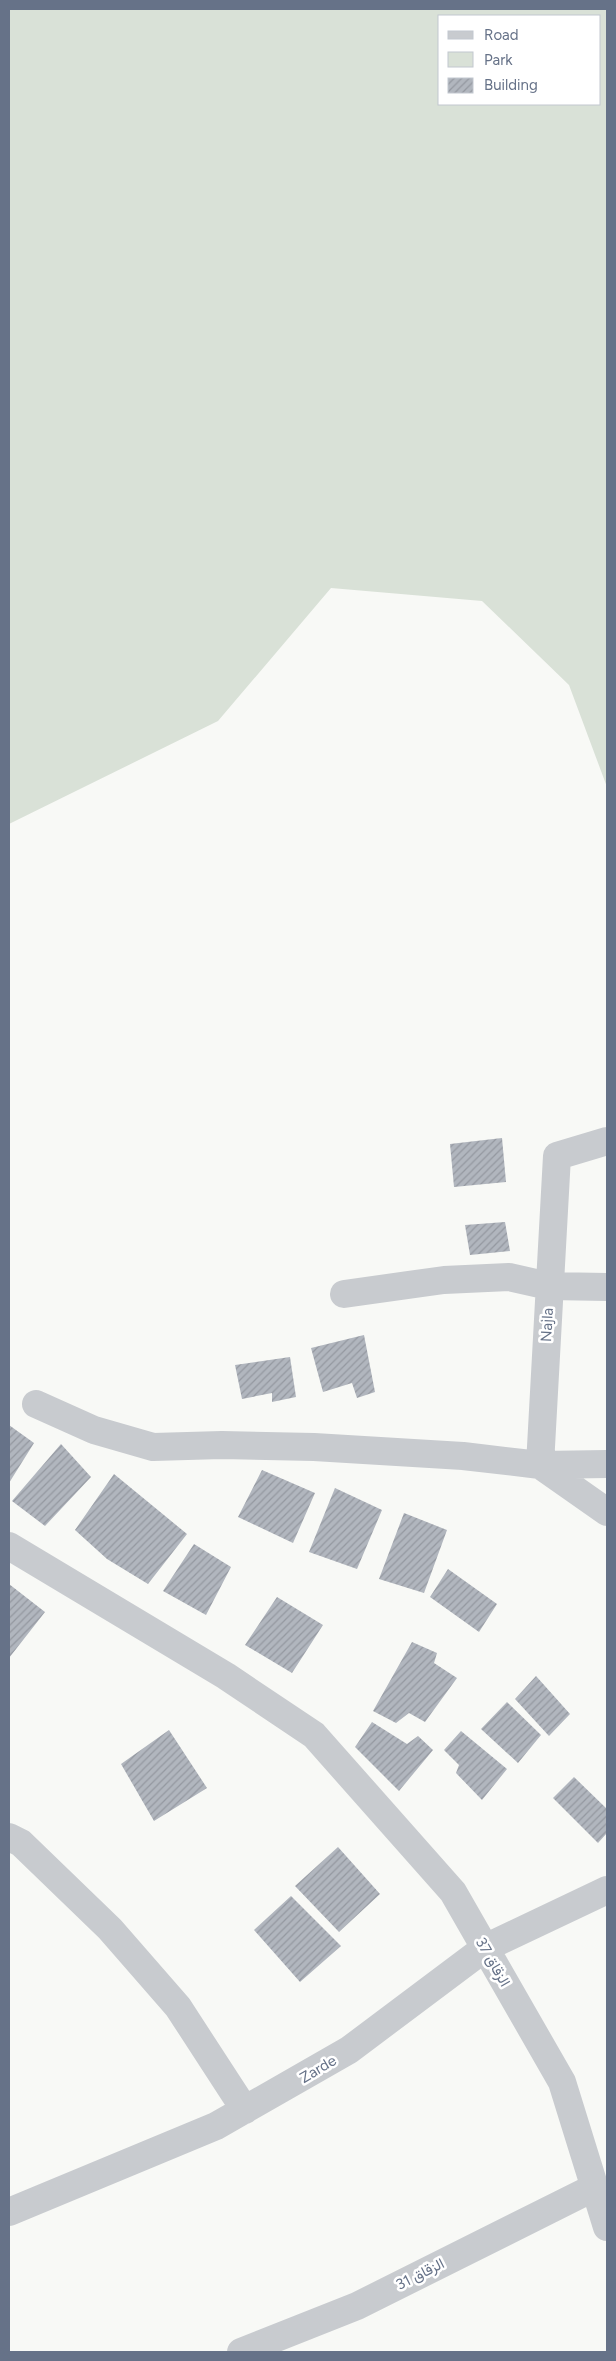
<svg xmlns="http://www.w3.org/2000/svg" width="616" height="2361" viewBox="0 0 616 2361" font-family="Figtree,Vazirmatn,sans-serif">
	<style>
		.park { fill: #d9e1d7; fill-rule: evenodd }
		.building { fill: url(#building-hatch) }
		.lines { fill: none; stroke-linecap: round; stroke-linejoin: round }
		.street { stroke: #c8cbcf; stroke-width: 28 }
		.labels { text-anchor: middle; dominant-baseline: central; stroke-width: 5; stroke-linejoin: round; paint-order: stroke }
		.street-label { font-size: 15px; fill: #667288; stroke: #fff }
	</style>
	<defs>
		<pattern id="building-hatch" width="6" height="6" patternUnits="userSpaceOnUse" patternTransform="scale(1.25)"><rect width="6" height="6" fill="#b1b6be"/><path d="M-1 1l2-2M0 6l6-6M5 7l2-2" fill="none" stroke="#9498a0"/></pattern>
	</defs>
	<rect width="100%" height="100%" fill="#f8f9f6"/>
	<path class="park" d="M9 9H607V787L569 685 482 601 331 588 218 721 9 824ZM440 16H600V104H440Z"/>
	<path class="building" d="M502 1138 506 1182 454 1187 450 1144Z
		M505 1222 510 1251 470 1255 465 1225Z
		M364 1335 375 1392 357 1398 352 1383 323 1392 311 1348Z
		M290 1357 296 1397 272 1402V1393L242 1399 235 1365Z
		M9 1425 34 1443 9 1483Z
		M61 1444 91 1477 45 1526 12 1501Z
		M262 1470 315 1493 293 1543 238 1517Z
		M114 1474 187 1534 148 1584 107 1559 75 1530Z
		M335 1488 382 1510 357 1569 309 1552Z
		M404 1513 447 1530 424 1593 379 1579Z
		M194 1544 231 1567 206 1615 163 1591Z
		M448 1569 497 1604 479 1632 430 1597Z
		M9 1584 45 1612 9 1658Z
		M277 1597 323 1625 292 1673 245 1645Z
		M412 1642 437 1653 434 1663 457 1678 425 1722 409 1713 396 1723 373 1711Z
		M536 1676 570 1714 549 1736 515 1699Z
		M507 1702 541 1735 518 1763 481 1729Z
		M372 1722 407 1744 418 1736 433 1750 399 1791 355 1747Z
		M169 1730 207 1788 154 1821 121 1764Z
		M461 1731 507 1769 482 1800 456 1773 459 1765 444 1750Z
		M574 1777 607 1809V1833L598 1843 553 1798Z
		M338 1847 380 1894 339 1932 295 1886Z
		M291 1896 341 1946 300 1982 254 1930Z"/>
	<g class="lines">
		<path class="street" d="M607 1141 557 1156 540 1465 607 1512
			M344 1294 444 1280 509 1277 549 1286 607 1287
			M36 1404 94 1430 153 1447 222 1445 314 1447 463 1456 540 1465 607 1464
			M9 1546 226 1676 314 1735 453 1892 562 2082 607 2227
			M9 1837 21 1843 110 1929 178 2007 245 2110
			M9 2212 216 2126 349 2050 485 1948 607 1890
			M241 2352 357 2306 595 2187"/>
	</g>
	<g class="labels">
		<g class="street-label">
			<text transform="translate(547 1325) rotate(-87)">Najla</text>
			<text transform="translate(493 1962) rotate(60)">الزقاق 37</text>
			<text transform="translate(318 2069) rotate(-31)">Zarde</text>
			<text transform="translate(420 2274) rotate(-27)">الزقاق 31</text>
		</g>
	</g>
	<rect width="616" height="2361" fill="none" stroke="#667288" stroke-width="20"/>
	<rect x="438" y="15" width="162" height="90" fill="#ffffff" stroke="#c2c7cf"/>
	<rect x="448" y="31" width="25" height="8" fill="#c8cbcf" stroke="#c2c7cf"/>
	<text x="484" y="40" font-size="15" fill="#667288">Road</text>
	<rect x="448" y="52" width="25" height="15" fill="#d9e1d7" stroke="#c2c7cf"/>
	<text x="484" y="65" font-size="15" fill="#667288">Park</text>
	<rect x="448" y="78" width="25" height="15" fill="url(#building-hatch)" stroke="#c2c7cf"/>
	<text x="484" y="90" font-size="15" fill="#667288">Building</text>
</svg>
